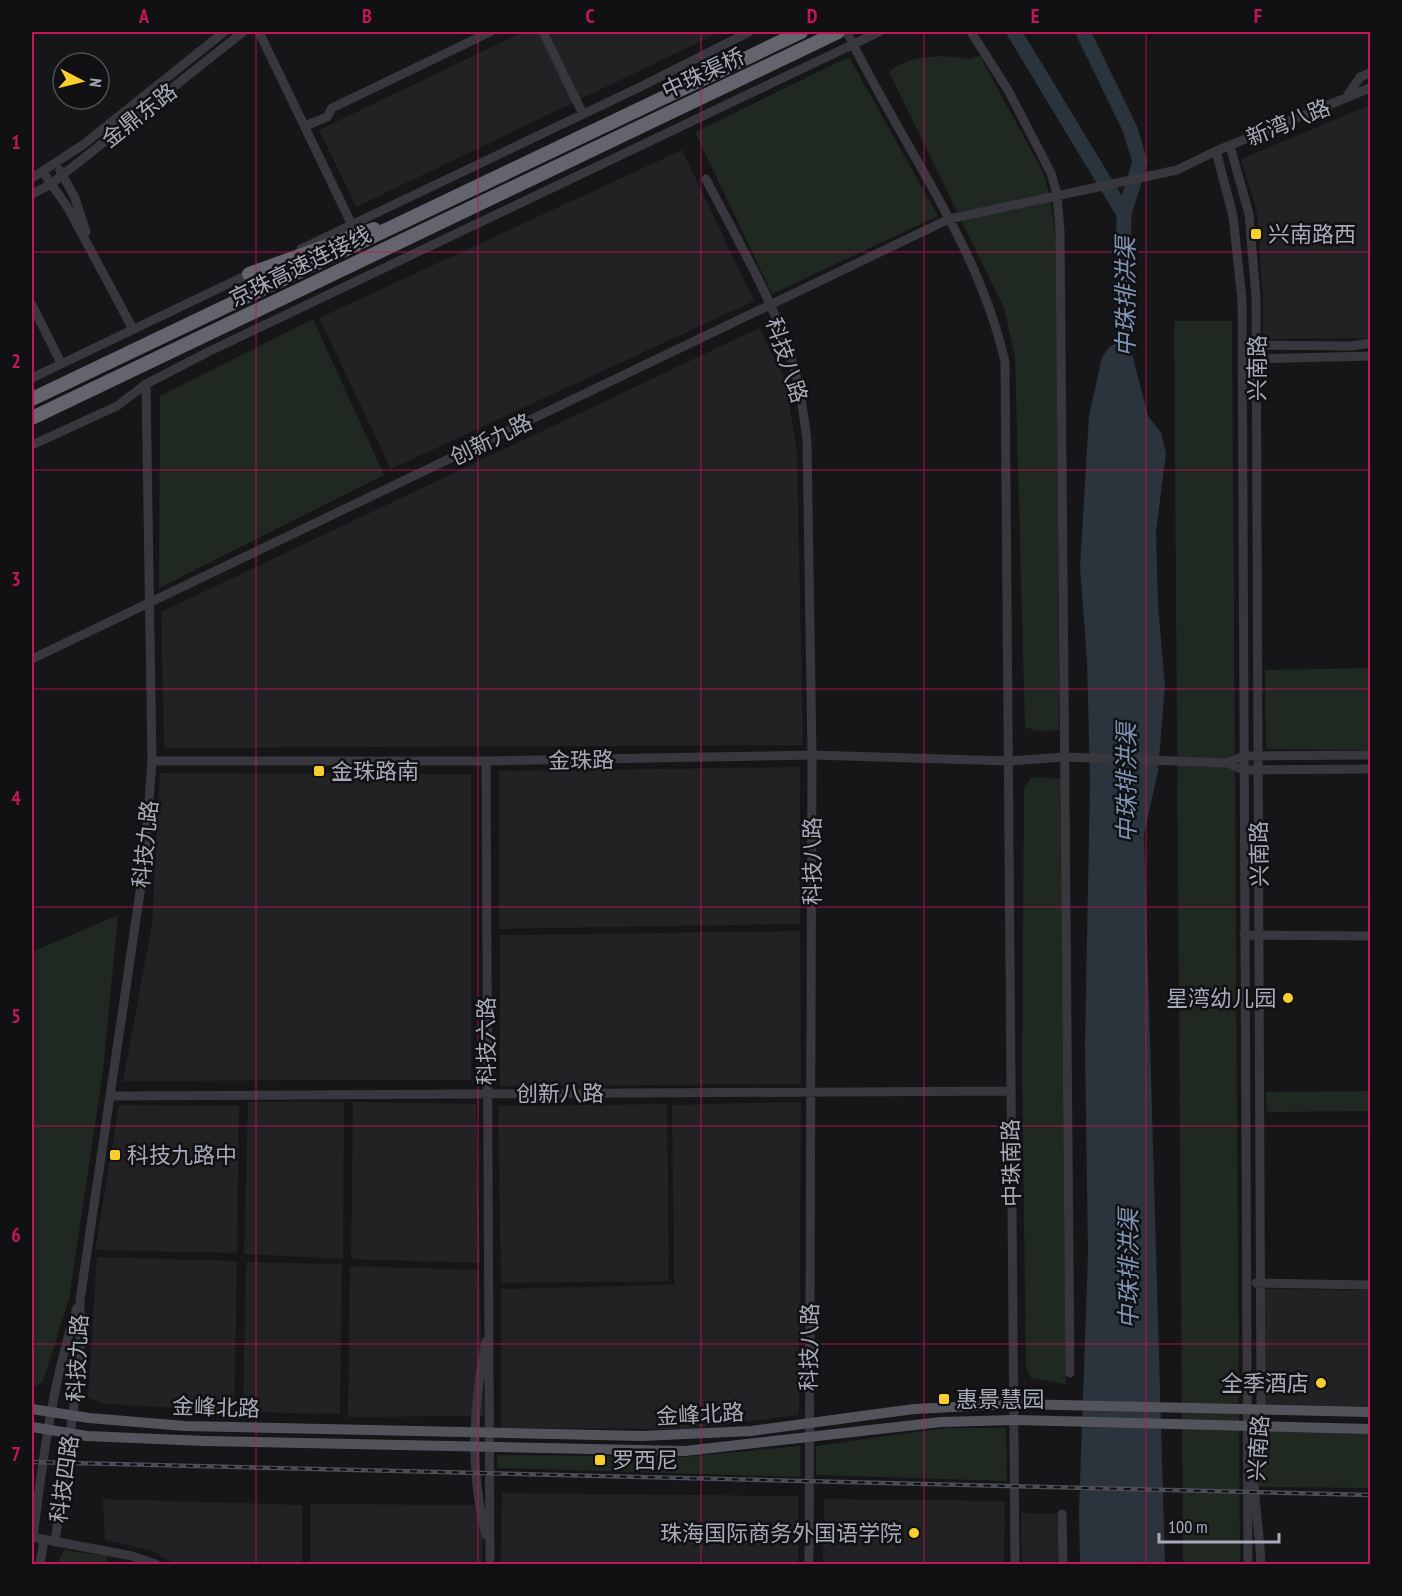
<svg xmlns="http://www.w3.org/2000/svg" width="1402" height="1596" viewBox="0 0 1402 1596" font-family="'PT Sans Narrow','Noto Sans SC',sans-serif">
	<style>
		.built { fill: #222225 }
		.green { fill: #202822 }
		.water { fill: #2b333d }
		.lines { fill: none; stroke-linecap: round; stroke-linejoin: round }
		.river { stroke: #2b333d; stroke-width: 15 }
		.minor { stroke: #37373d; stroke-width: 9 }
		.major { stroke: #53535c; stroke-width: 10 }
		.highway { stroke: #63646e; stroke-width: 14 }
		.rail-casing { stroke: #4c4d54; stroke-width: 4.5 }
		.rail { stroke: #111113; stroke-width: 2; stroke-dasharray: 7; stroke-linecap: butt }
		.grid { fill: none; stroke: #c2185b; stroke-width: 1.5; stroke-opacity: 0.55 }
		.poi-dot { fill: #f9cf2d; stroke: #111113; stroke-width: 2 }
		.labels { text-anchor: middle; dominant-baseline: central; stroke-width: 5; stroke-linejoin: round; paint-order: stroke }
		.street-label { font-size: 22px; fill: #a7aab9; stroke: #111113 }
		.poi-label { font-size: 22px; fill: #a7aab9; stroke: #111113; text-anchor: start }
		.water-label { font-size: 24px; font-style: italic; fill: #7d94b5; stroke: #111113 }
		.neatline { fill: none; stroke: #c2185b; stroke-width: 2 }
		.grid-label { font-size: 20px; text-anchor: middle; font-weight: bold; fill: #c2185b }
	</style>
	<rect width="100%" height="100%" fill="#161618"/>
	<path class="built" d="M523 32H720L356 207 319 130Z
		M1370 105V338L1263 339V299L1257 212 1241 159Z
		M682 150 754 301 391 469 319 318Z
		M759 328 785 379 797 452 803 745 164 748 161 612Z
		M800 767V924L499 929V771Z
		M160 773 471 774V1080L123 1081 152 924Z
		M800 931 801 1084 500 1086V935Z
		M248 1102H344L343 1259 244 1254Z
		M353 1102 476 1104 480 1263 351 1259Z
		M801 1102 799 1415 688 1429 501 1428V1289L674 1285 672 1105Z
		M667 1104 669 1281 501 1283 498 1106Z
		M119 1105 239 1106 237 1253 95 1250Z
		M97 1257 237 1261 234 1411 105 1404 88 1398Z
		M246 1262 342 1264 340 1414 243 1412Z
		M350 1266 479 1270 484 1416 348 1417Z
		M1263 1289 1370 1290V1408L1265 1406Z
		M502 1493 798 1496V1564H501Z
		M103 1499 302 1505V1564H175L151 1550 105 1540Z
		M824 1499 1005 1501 1004 1564H823Z
		M310 1504 482 1505V1563L310 1562Z
		M1021 1513 1057 1514 1058 1564H1022Z"/>
	<path class="green" d="M944 56 969 59 980 56 1043 172 1050 196 1057 247 1059 730 1037 731 1025 727 1015 357 1004 308 889 72C906 58 923 57 944 56Z
		M849 57 938 216 772 294 695 132Z
		M313 319 384 475 159 588 160 396Z
		M1174 321H1232L1240 1564H1183Z
		M1370 668V750L1266 749 1265 670Z
		M1032 777 1060 779 1066 1384 1031 1378 1026 1367 1022 1073 1024 787Z
		M118 915 103 1071 69 1299 43 1381 32 1388V952Z
		M1370 1091V1111L1267 1112 1266 1092Z
		M945 1428H1006L1007 1481 816 1475V1446Z
		M1260 1430 1370 1434V1488L1259 1487Z
		M800 1446 801 1477 497 1468V1455L683 1457Z
		M64 1550 107 1556V1564H57Z"/>
	<path class="water" d="M1123 341 1131 350 1148 416 1161 432 1166 453 1156 532 1158 605 1165 686 1158 771 1144 834 1165 1564H1080L1079 1511 1088 1254 1085 1047 1090 781 1087 660 1080 567 1089 416 1102 357 1110 346Z"/>
	<g class="lines">
		<path class="river" d="M1014 32 1124 214 1123 361
			M1083 32 1130 129 1140 162 1124 214"/>
		<path class="minor" d="M259 32 352 225
			M543 32 583 114
			M847 32C899 141 978 242 1005 362L1015 1564
			M971 32 1008 90 1051 173 1057 194 1060 231 1070 1373
			M1346 98 1360 77 1370 73
			M305 126 327 117 332 108 490 32
			M1230 146 1249 214 1256 297 1261 1410C1245 1460 1259 1514 1261 1564
			M1216 151 1233 216 1242 300 1248 1564
			M60 170 75 198 86 232
			M43 172 68 208 133 329
			M32 178 84 144 224 32
			M706 179C736 238 776 304 794 368 801 392 804 416 807 441L812 755 809 1564
			M32 194 51 184 243 32
			M301 249 640 87 749 32
			M32 305 61 363
			M1253 345 1351 346 1370 343
			M1251 359 1370 356
			M32 378 253 272
			M32 445 117 406 146 384 208 352 879 32
			M32 659 949 219 1177 170 1216 151 1370 88
			M152 761H486L812 755 1009 761 1064 757 1228 763 1243 770 1370 769
			M486 761 490 1564
			M1228 763 1243 756 1370 755
			M1244 935 1370 936
			M111 1096 1010 1091
			M1256 1283 1370 1285
			M486 1341C473 1407 469 1470 486 1535
			M1062 1514 1063 1564
			M32 1537 132 1556 156 1564
			M33 1537C43 1459 52 1383 77 1308
			M55 1542 80 1362V1300L144 865 152 761 146 384
			M40 1564 44 1540"/>
		<path class="major" d="M32 1409 89 1418 185 1426 642 1436 751 1431 914 1409 1014 1404 1370 1412
			M32 1427 87 1436 205 1441 685 1451 941 1422 1014 1420 1370 1429"/>
		<path class="highway" d="M249 274 374 229
			M32 399 801 32
			M32 418 838 32"/>
		<defs>
			<path id="rail" d="M32 1462 1370 1495"/>
		</defs>
		<use href="#rail" class="rail-casing"/>
		<use href="#rail" class="rail"/>
	</g>
	<path class="grid" d="M256 32V1564M478 32V1564M701 32V1564M924 32V1564M1146 32V1564M32 252H1370M32 470H1370M32 689H1370M32 907H1370M32 1126H1370M32 1344H1370"/>
	<g class="poi-dot">
		<rect x="1250" y="228" width="12" height="12" rx="3"/>
		<rect x="313" y="765" width="12" height="12" rx="3"/>
		<circle cx="1288" cy="998" r="6"/>
		<rect x="109" y="1149" width="12" height="12" rx="3"/>
		<circle cx="1321" cy="1383" r="6"/>
		<rect x="938" y="1393" width="12" height="12" rx="3"/>
		<rect x="594" y="1454" width="12" height="12" rx="3"/>
		<circle cx="914" cy="1533" r="6"/>
	</g>
	<g class="labels">
		<g class="street-label">
			<text transform="translate(703 73) rotate(-25)">中珠渠桥</text>
			<text transform="translate(139 115) rotate(-38)">金鼎东路</text>
			<text transform="translate(1288 122) rotate(-22)">新湾八路</text>
			<text transform="translate(300 266) rotate(-26)">京珠高速连接线</text>
			<text transform="translate(787 360) rotate(72)">科技八路</text>
			<text transform="translate(1257 368) rotate(-90)">兴南路</text>
			<text transform="translate(491 439) rotate(-26)">创新九路</text>
			<text transform="translate(581 760) rotate(-1)">金珠路</text>
			<text transform="translate(145 844) rotate(-84)">科技九路</text>
			<text transform="translate(1259 854) rotate(-91)">兴南路</text>
			<text transform="translate(812 861) rotate(-90)">科技八路</text>
			<text transform="translate(486 1041) rotate(-90)">科技六路</text>
			<text x="560" y="1093">创新八路</text>
			<text transform="translate(1011 1163) rotate(-91)">中珠南路</text>
			<text transform="translate(809 1347) rotate(-89)">科技八路</text>
			<text transform="translate(77 1358) rotate(-87)">科技九路</text>
			<text transform="translate(216 1407) rotate(2)">金峰北路</text>
			<text transform="translate(700 1414) rotate(-3)">金峰北路</text>
			<text transform="translate(1258 1448) rotate(-86)">兴南路</text>
			<text transform="translate(64 1479) rotate(-82)">科技四路</text>
		</g>
		<g class="poi-label">
			<text x="1268" y="234">兴南路西</text>
			<text x="331" y="771">金珠路南</text>
			<text x="1276" y="998" text-anchor="end">星湾幼儿园</text>
			<text x="127" y="1155">科技九路中</text>
			<text x="1309" y="1383" text-anchor="end">全季酒店</text>
			<text x="956" y="1399">惠景慧园</text>
			<text x="612" y="1460">罗西尼</text>
			<text x="902" y="1533" text-anchor="end">珠海国际商务外国语学院</text>
		</g>
		<g class="water-label">
			<text transform="translate(1125 297) rotate(-90)">中珠排洪渠</text>
			<text transform="translate(1126 783) rotate(-90)">中珠排洪渠</text>
			<text transform="translate(1128 1269) rotate(-90)">中珠排洪渠</text>
		</g>
	</g>
	<rect width="1402" height="1596" fill="none" stroke="#111113" stroke-width="66"/>
	<g transform="translate(81 81) rotate(97)"><circle r="28" fill="#111113" stroke="#4d4e55" stroke-width="1.5"/>
	<path d="M0-4.5L10 22L0 15L-10 22Z" fill="#f9cf2d"/>
	<text y="-9" font-size="16" font-weight="bold" text-anchor="middle" fill="#a7aab9">N</text>
	</g>
	<path d="M1159 1533v9h120v-9" fill="none" stroke="#a7aab9" stroke-width="3"/>
	<text x="1168" y="1533" font-size="18" fill="#a7aab9" stroke="#111113" stroke-width="4.5" paint-order="stroke">100 m</text>
	<rect x="33" y="33" width="1336" height="1530" class="neatline"/>
	<g class="grid-label">
		<text x="144" y="23">A</text>
		<text x="367" y="23">B</text>
		<text x="590" y="23">C</text>
		<text x="812" y="23">D</text>
		<text x="1035" y="23">E</text>
		<text x="1258" y="23">F</text>
		<text x="16" y="149">1</text>
		<text x="16" y="368">2</text>
		<text x="16" y="586">3</text>
		<text x="16" y="805">4</text>
		<text x="16" y="1023">5</text>
		<text x="16" y="1242">6</text>
		<text x="16" y="1461">7</text>
	</g>
</svg>
